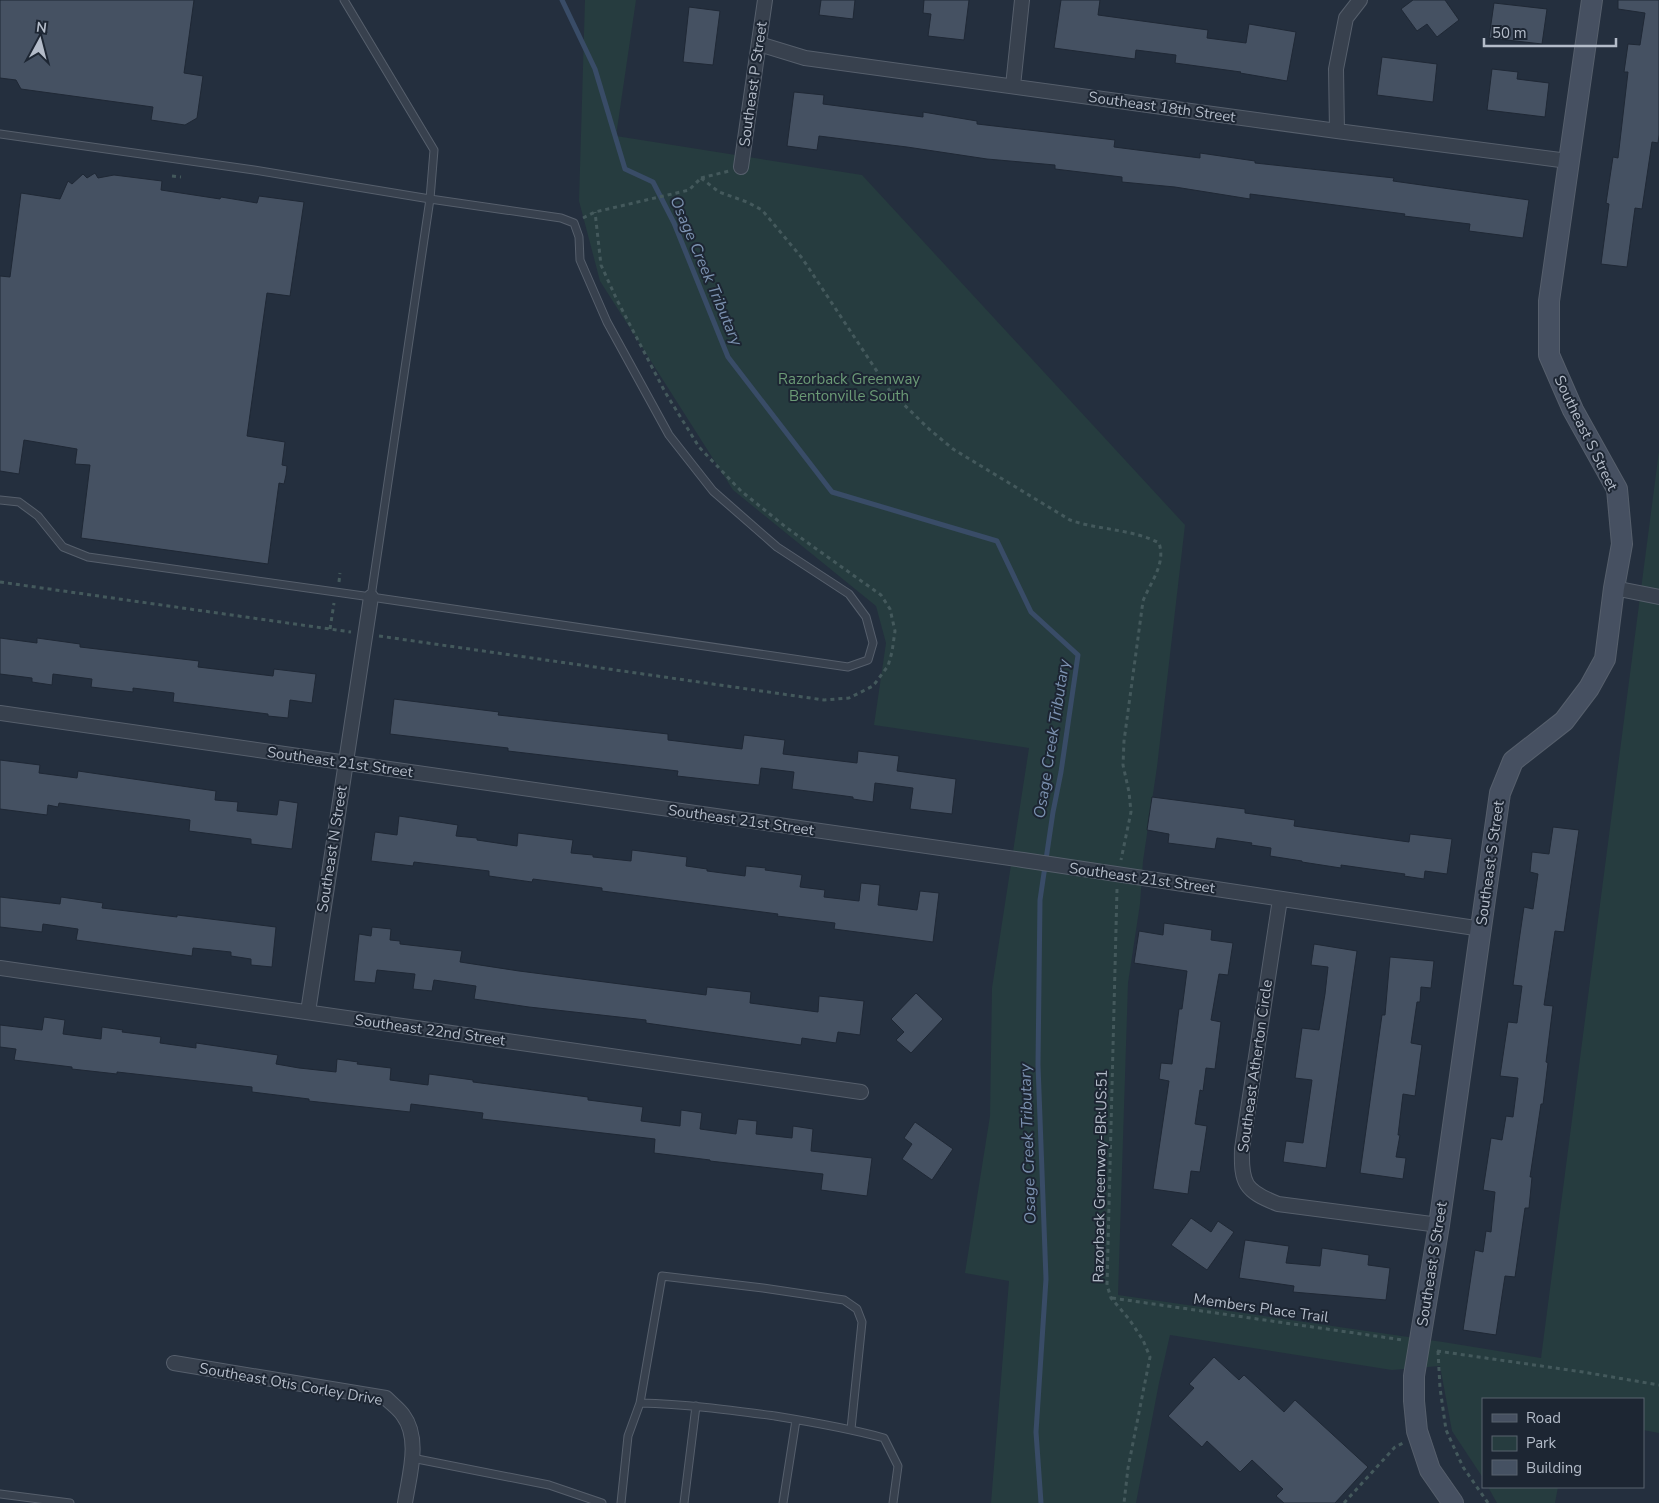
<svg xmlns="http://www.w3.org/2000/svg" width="1659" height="1503" viewBox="0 0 1659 1503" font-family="'Nunito Sans',sans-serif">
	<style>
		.green { fill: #263c3f }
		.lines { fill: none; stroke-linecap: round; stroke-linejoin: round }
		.stream { stroke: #394c67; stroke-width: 5 }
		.building { fill: #455162; stroke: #1f2835 }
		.lane-casing { stroke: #565f6c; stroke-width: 9 }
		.street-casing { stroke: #565f6c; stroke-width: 16 }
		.secondary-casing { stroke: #565f6c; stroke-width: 22 }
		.path { stroke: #44595c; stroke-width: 3; stroke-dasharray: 4 4; stroke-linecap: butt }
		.lane { stroke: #38414e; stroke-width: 7 }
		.street { stroke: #38414e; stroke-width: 14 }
		.secondary { stroke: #465061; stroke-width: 20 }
		.labels { text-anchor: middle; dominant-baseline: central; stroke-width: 4; stroke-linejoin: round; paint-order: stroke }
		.street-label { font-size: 15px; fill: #b4bcc9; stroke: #1d2633 }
		.park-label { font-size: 15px; fill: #6b9a76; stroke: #1d2633 }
		.water-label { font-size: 16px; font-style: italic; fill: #7c92b1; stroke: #1d2633 }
	</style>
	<rect width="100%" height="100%" fill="#242f3e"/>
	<path class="green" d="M585 0H636L616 136 862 175 1185 525 1157 767 1143 861 1140 904 1128 983 1118 1295 1443 1342 1541 1358 1659 451V1433L1643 1430V1399H1483V1478L1452 1431 1440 1366 1392 1370 1170 1335 1159 1383 1136 1503H991L1009 1281 965 1273 990 1116 992 988 1029 748 874 725 886 643 876 606 733 490 600 281 579 201Z
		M1488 1487H1558L1555 1503H1497Z"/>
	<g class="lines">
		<path class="stream" d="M562 0 595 69 625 169 653 182 674 223 728 357 832 492 997 541 1031 612 1078 655 1061 772 1053 812 1040 900 1038 1065 1046 1279 1036 1432 1041 1503"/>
	</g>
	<path class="building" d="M0 0H194L184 73 203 76 197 118 185 125 151 120 153 107 21 89 16 80 0 78Z
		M821 0H855L853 19 819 15Z
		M924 0H969L964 40 928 36 931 14 923 13Z
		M1061 0H1100L1098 15 1208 30 1207 38 1246 43 1249 24 1296 32 1287 81 1240 73 1241 72 1175 63 1176 55 1136 50 1135 59 1054 48Z
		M1413 0H1445L1459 20 1437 37 1427 24 1417 31 1401 9Z
		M1618 0H1659V135L1658 143 1652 142 1642 209 1635 208 1627 267 1601 264 1609 204 1606 203 1613 157 1618 158 1628 72H1624L1628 44 1640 45 1645 13 1618 9Z
		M1494 3 1547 9 1542 44 1489 38Z
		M689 7 720 11 713 65 683 62Z
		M1382 57 1437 64 1433 102 1377 95Z
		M1492 69 1518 72 1517 79 1549 83 1545 117 1487 110Z
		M794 92 824 95 823 104 923 117V112L977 121V124L1115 140 1114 147 1200 158V153L1255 161V163L1394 178 1393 181 1529 200 1523 238 1469 231 1470 224 1404 216 1405 214 1250 194V199L1175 187 1122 182V177L1055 169V165L987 159 907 147 819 136 817 150 787 146Z
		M95 173 98 178 114 175 162 181 161 190 220 199 221 197 257 203 259 196 304 202 290 296 267 293 247 436 285 442 282 465 287 466 286 475 284 484 279 483 268 564 81 538 90 465 75 464 77 449 24 440 19 474 0 471V276L10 277 21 193 60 199 68 181 72 184 83 174 87 178Z
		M0 638 37 643V638L80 644V647L199 661 198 667 273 676 274 669 316 674 312 703 290 700 288 718 268 716V714L173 702 174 693 133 688V692L91 687 92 679 53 674 52 685 32 682V678L0 674Z
		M394 699 499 712 498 715 668 734V740L742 749 744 735 785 740 783 754 857 763 858 751 899 756 897 771 956 779 952 814 910 809 913 788 875 783 873 802 853 799V797L792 789 794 772 761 768 759 785 722 781 677 776 678 771 508 751V748L390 734Z
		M0 760 40 765 39 773 77 778 78 771 216 791 215 800 238 802 237 811 277 815 279 800 298 803 292 849 251 844V839L189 831 190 820 59 803 58 807 48 805 47 815 0 809Z
		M1152 797 1245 809V813L1295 820 1294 826 1409 842 1410 834 1452 839 1447 874 1425 871 1424 879 1404 876 1405 874 1341 865V868L1302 862V861L1270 856 1271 848 1251 845 1252 843 1217 838 1215 849 1168 843 1169 834 1147 830Z
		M399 816 458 825 456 836 477 838V840L517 846 518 833 573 840 571 853 593 855V857L631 861 632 850 687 857 686 866 707 869V871L745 876 746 866 766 868 765 870 802 875 800 887 825 890 824 897 859 901 861 883 880 885 878 905 917 910 920 891 939 893 933 942 834 929 835 923 777 916 778 914 602 891V888L533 879 532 882 489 876V871L414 862 413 866 371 861 375 832 397 835Z
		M1553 827 1579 830 1564 932 1555 931 1544 1005 1553 1006 1546 1062 1548 1063 1543 1104H1541L1530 1177H1532L1529 1208H1525L1515 1277 1505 1276 1496 1335 1463 1330 1475 1250 1483 1252 1486 1231 1491 1232 1495 1192 1483 1190 1491 1138 1502 1140 1506 1116 1513 1117 1518 1078 1500 1076 1508 1022 1517 1023 1522 986 1513 985 1519 941 1524 907 1533 909 1538 874 1530 872 1532 852 1549 854Z
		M0 897 60 904 61 897 103 903 102 908 177 917V915L276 927 272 967 251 965V959L231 956V952L193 948 192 956 76 940 78 929 43 924 42 932 0 927Z
		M1164 923 1212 930 1211 940 1233 943 1228 975 1219 974 1211 1020 1221 1022 1215 1069 1206 1068 1203 1091 1200 1090 1195 1124 1207 1126 1200 1172 1191 1171 1188 1194 1153 1189 1169 1081 1159 1079 1161 1063 1172 1064 1179 1009H1182L1187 971 1134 963 1139 931 1163 935Z
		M372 927 391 929 390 940 400 941V944L462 951 460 962 519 971 706 995 707 987 751 992 750 1003 818 1012 819 996 864 1001 860 1035 838 1032 836 1043 802 1038 801 1045 646 1023V1020L529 1007 474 999 476 986 434 980 432 991 413 989 415 974 377 970 375 983 354 981 359 934 371 936Z
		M1314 944 1357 951 1326 1168 1283 1162 1286 1141 1303 1143 1312 1080 1295 1078 1302 1028 1319 1030 1325 994 1328 967 1311 965Z
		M1390 957 1434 961 1431 988 1421 987 1420 1002H1417L1411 1043 1422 1045 1415 1096 1403 1094 1398 1135H1400L1396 1157 1406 1158 1403 1179 1360 1173 1382 1015H1385Z
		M916 993 943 1019 911 1053 896 1040 904 1032 891 1019Z
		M44 1017 65 1020 63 1034 101 1039 102 1027 123 1030 122 1032 161 1037 160 1043 196 1048V1043L278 1055 276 1064 299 1068 336 1072 337 1059 358 1062 357 1064 391 1068 390 1080 428 1085 429 1074 473 1080V1082L588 1097V1100L643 1107 641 1121 680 1126 681 1110 702 1113 700 1129 736 1134 738 1119 757 1121 756 1134 792 1138 793 1126 813 1129 811 1151 872 1158 867 1196 821 1190 823 1174 710 1161V1160L654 1153 655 1139 482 1119 483 1113 411 1104 410 1112 309 1101V1099L252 1092V1087L117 1072V1074L72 1069V1067L14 1060 16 1049 0 1047V1025L42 1030Z
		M915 1122 953 1149 932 1180 902 1159 912 1144 904 1138Z
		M1191 1218 1211 1232 1218 1221 1234 1232 1207 1270 1171 1245Z
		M1245 1240 1289 1246 1286 1263 1320 1266 1322 1248 1369 1255 1368 1265 1390 1268 1386 1300 1293 1292 1294 1286 1239 1278Z
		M1214 1357 1239 1380 1244 1375 1284 1412 1295 1400 1368 1467 1335 1503H1284L1276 1496 1283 1489 1252 1460 1240 1472 1207 1441 1202 1447 1168 1416 1194 1388 1189 1384Z"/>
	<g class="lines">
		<defs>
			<path id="lane" d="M344 0 434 150 430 199 371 597
				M0 134 254 170 430 199 561 218 574 223 579 237 580 260 607 322 669 435 713 491 777 547 849 594 866 617 873 643 868 660 848 667 371 597 88 557 63 547 38 516 19 502 0 500
				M640 1403 662 1276 763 1288 844 1300 857 1309 862 1322 851 1429
				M412 1458 549 1485 602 1503
				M0 1494 70 1503
				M621 1503 628 1436 640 1403C686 1404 730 1410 775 1416 812 1422 848 1428 884 1438L898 1466 893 1503
				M684 1503 696 1406
				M783 1503 796 1420"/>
			<path id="street" d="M759 44 805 58 1337 131 1568 161
				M1013 86 1022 0
				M1337 131 1336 69 1346 18 1360 0
				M741 167 765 0
				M1614 588 1659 597
				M0 713 1023 860 1482 929
				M1280 899 1242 1149C1241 1184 1245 1191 1278 1204L1439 1225
				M0 968 861 1092
				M308 1012 371 597
				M174 1363 386 1398C392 1404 399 1409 403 1415 421 1439 409 1476 405 1503"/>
			<path id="secondary" d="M1453 1503 1430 1470 1417 1431 1414 1401V1376L1439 1225 1500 793 1513 761 1564 721 1589 688 1605 659 1614 588 1622 544 1617 489 1573 410 1549 355V301L1592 0"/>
		</defs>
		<use href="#lane" class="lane-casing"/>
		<use href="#street" class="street-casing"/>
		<use href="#secondary" class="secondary-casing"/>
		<path class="path" d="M172 176 181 177
			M701 178 719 192 747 202 762 210 802 258 890 391 929 429 953 449 1070 520C1098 530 1133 529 1159 543 1166 564 1151 581 1143 601L1124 741 1123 765 1129 792 1131 812 1121 860
			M701 178 729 171
			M583 218 595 212 689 190 701 178
			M0 582 351 632
			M339 582 340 573
			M330 629 334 603
			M379 636 824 700 849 698 873 686 888 666 892 652 895 631 890 609 881 595 787 528 741 491 699 447 665 392 617 300 601 265 595 212
			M1117 889 1107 1285 1111 1298 1129 1319 1143 1340 1150 1357 1128 1468 1124 1503
			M1112 1298 1403 1340
			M1437 1351 1583 1372 1659 1385
			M1438 1351 1440 1388 1446 1430 1463 1467 1488 1503
			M1344 1503 1395 1447 1403 1443"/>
		<use href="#lane" class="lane"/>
		<use href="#street" class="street"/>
		<use href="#secondary" class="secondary"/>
	</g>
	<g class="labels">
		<g class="street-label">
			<text transform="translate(753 84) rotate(-82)">Southeast P Street</text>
			<text transform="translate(1162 107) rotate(8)">Southeast 18th Street</text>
			<text transform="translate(1586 433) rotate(64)">Southeast S Street</text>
			<text transform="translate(340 762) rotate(8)">Southeast 21st Street</text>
			<text transform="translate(741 820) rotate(8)">Southeast 21st Street</text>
			<text transform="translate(332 849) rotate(-81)">Southeast N Street</text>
			<text transform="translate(1490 863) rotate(-82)">Southeast S Street</text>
			<text transform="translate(1142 878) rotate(8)">Southeast 21st Street</text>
			<text transform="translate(430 1030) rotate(8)">Southeast 22nd Street</text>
			<text transform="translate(1255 1066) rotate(-82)">Southeast Atherton Circle</text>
			<text transform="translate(1100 1176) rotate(-89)">Razorback Greenway-BR:US:51</text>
			<text transform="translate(1432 1264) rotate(-81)">Southeast S Street</text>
			<text transform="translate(1261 1308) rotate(8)">Members Place Trail</text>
			<text transform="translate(291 1384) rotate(10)">Southeast Otis Corley Drive</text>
		</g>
		<g class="park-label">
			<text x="849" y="379">Razorback Greenway<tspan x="849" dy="17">Bentonville South</tspan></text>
		</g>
		<g class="water-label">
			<text transform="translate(706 271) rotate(67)">Osage Creek Tributary</text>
			<text transform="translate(1052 739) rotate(-81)">Osage Creek Tributary</text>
			<text transform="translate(1028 1144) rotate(-92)">Osage Creek Tributary</text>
		</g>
	</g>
	<rect x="1482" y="1398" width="162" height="90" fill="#1d2633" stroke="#59626f"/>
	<rect x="1492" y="1414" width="25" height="8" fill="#465061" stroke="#59626f"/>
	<text x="1526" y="1423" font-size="15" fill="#b4bcc9">Road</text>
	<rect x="1492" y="1436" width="25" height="15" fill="#263c3f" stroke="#59626f"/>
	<text x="1526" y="1448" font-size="15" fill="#b4bcc9">Park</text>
	<rect x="1492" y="1460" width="25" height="15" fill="#455162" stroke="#59626f"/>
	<text x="1526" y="1473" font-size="15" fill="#b4bcc9">Building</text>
	<g transform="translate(40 40) rotate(7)" stroke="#1d2633" stroke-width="4" paint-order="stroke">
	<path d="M0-4L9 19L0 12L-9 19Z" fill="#b4bcc9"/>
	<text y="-8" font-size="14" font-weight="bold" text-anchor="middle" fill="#b4bcc9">N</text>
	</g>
	<path d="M1484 38v8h132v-8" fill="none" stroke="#b4bcc9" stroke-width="2.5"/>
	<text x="1492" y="38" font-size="15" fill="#b4bcc9" stroke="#1d2633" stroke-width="4" paint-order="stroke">50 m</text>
</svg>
